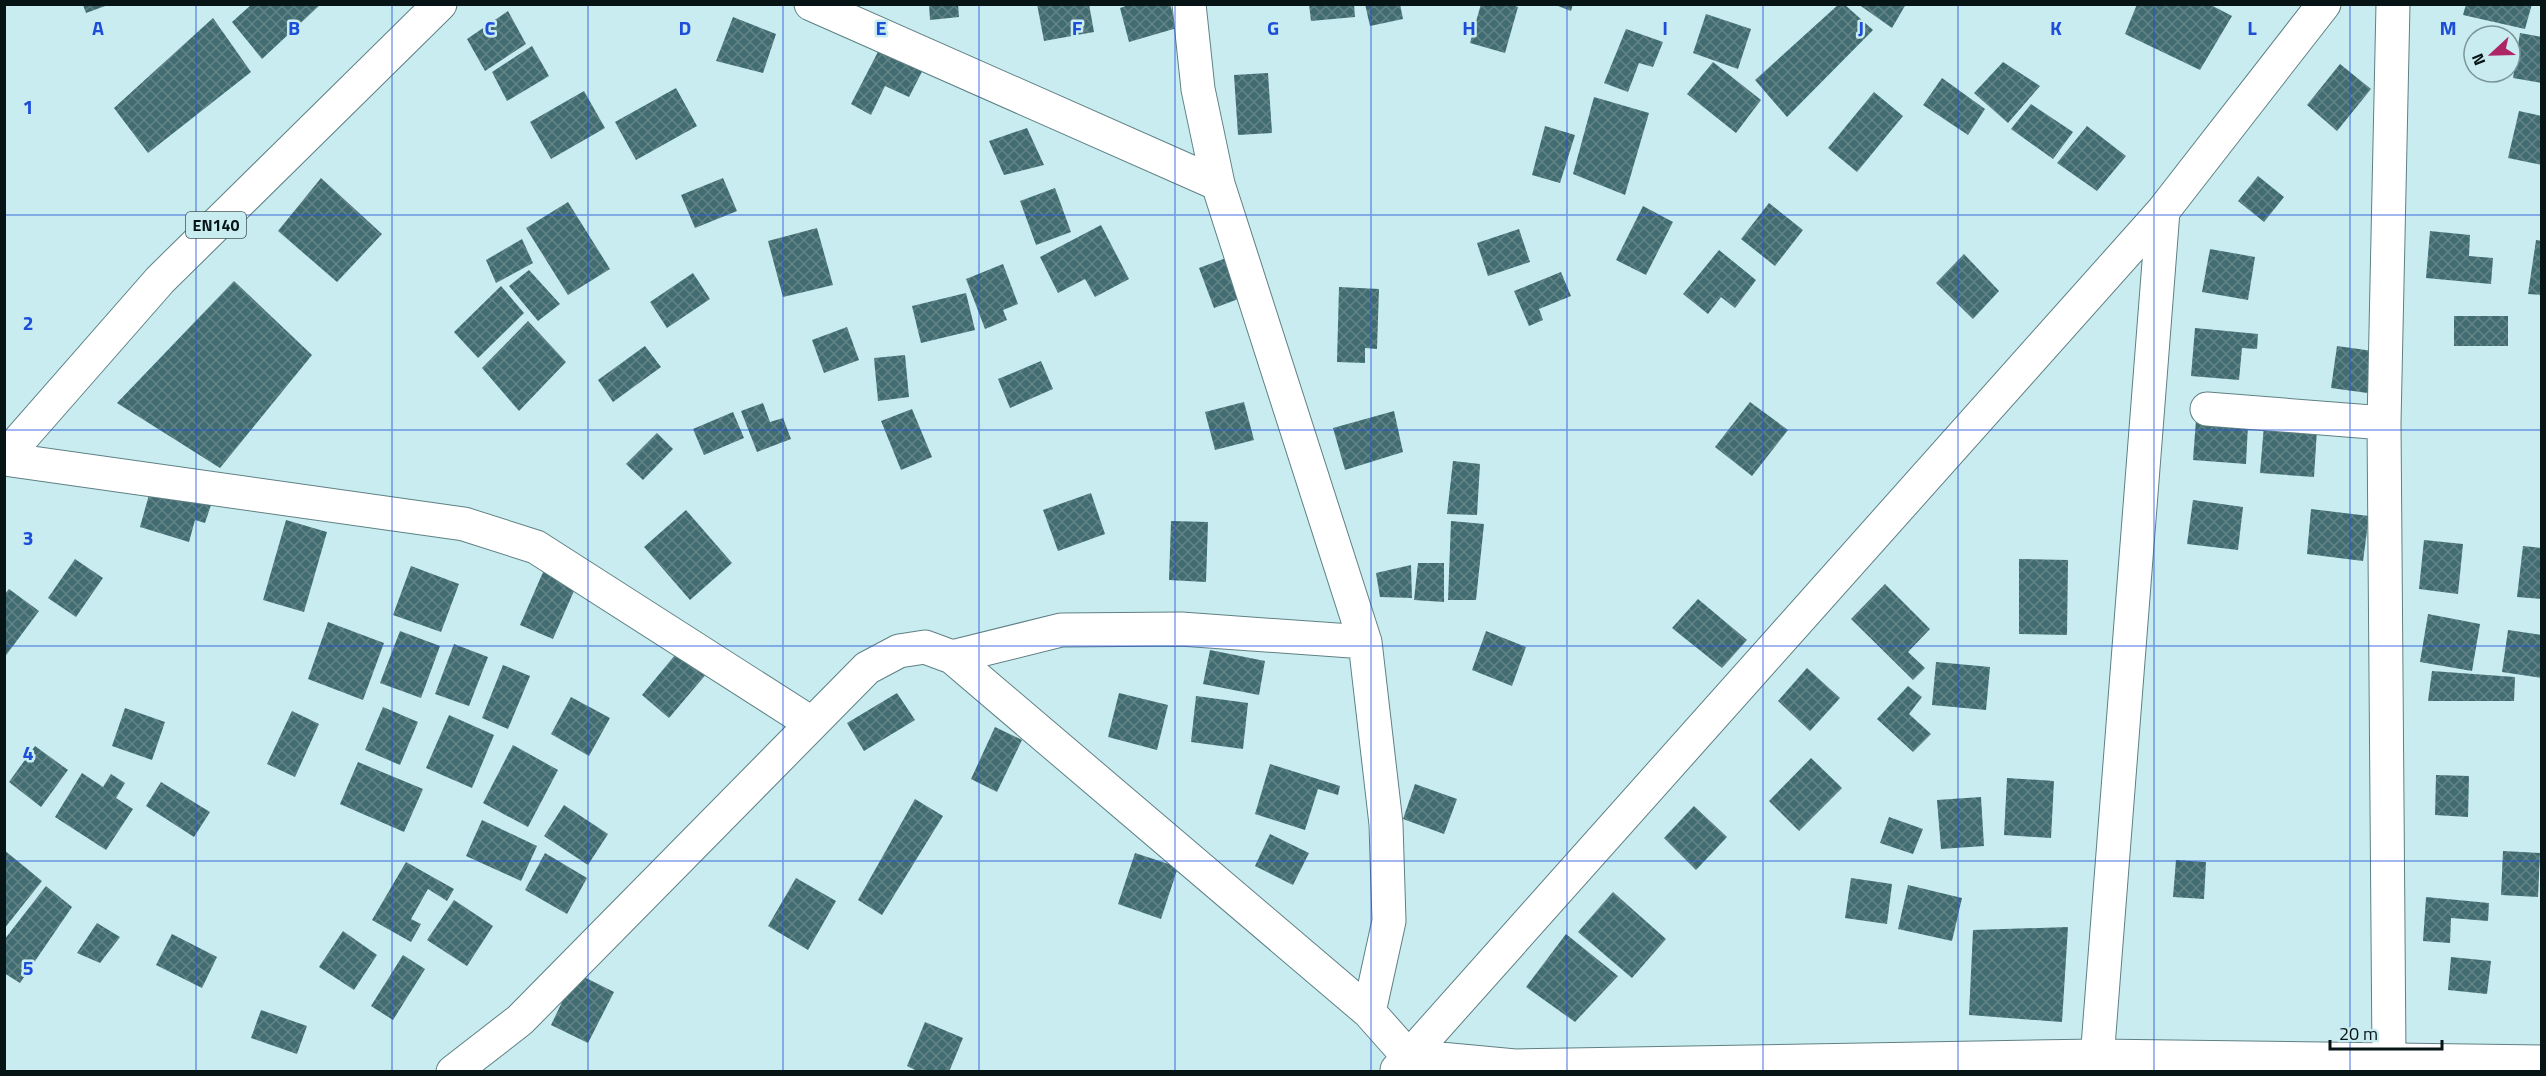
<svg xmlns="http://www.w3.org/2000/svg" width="2546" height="1076" viewBox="0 0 2546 1076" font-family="'Titillium Web',sans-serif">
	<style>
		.building { fill: url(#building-cross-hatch) }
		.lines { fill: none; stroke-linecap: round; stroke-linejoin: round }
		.minor-casing { stroke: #5f8084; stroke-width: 35 }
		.major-casing { stroke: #5f8084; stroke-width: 35 }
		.minor { stroke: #fff; stroke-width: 33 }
		.major { stroke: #fff; stroke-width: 33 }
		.grid { fill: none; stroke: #1d4ed8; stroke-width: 1.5; stroke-opacity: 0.55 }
		.labels { text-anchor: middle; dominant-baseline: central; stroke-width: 5; stroke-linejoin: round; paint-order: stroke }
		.shield { fill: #c8ecf0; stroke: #415557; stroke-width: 1.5 }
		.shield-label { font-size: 16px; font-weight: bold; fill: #071416 }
		.grid-label { font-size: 20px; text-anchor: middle; font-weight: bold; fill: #1d4ed8; stroke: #c8ecf0; stroke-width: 5; stroke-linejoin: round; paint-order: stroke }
	</style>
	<defs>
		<pattern id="building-cross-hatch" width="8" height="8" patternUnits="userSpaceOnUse" patternTransform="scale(1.5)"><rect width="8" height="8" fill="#416d72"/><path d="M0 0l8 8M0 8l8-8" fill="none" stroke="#648487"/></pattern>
	</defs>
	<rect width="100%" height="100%" fill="#c8ecf0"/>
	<path class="building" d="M252 4H321L262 59 232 22Z
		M929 4H958L959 17 930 20Z
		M1037 4H1089L1094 32 1044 41Z
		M1131 4H1170L1177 28 1129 42 1120 8Z
		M1309 4H1354L1355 17 1311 21Z
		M1365 4H1400L1403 19 1370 26Z
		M1481 4H1510L1518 7 1505 53 1470 43Z
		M1553 4H1573L1571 11Z
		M1839 4H1844L1873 30 1787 117 1755 80Z
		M1858 4H1906L1892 28Z
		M2137 4H2209L2232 16 2200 70 2125 34Z
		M2466 4H2532L2525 29 2463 15Z
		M83 5H108L86 13Z
		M508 11 526 44 485 71 467 39Z
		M1706 14 1751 29 1738 69 1693 53Z
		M733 17 776 34 763 73 716 61Z
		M213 18 251 72 148 153 114 108Z
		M1626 29 1663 42 1653 67 1639 63 1628 92 1604 83Z
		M2520 33 2542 37V83L2513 78Z
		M882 44 925 66 909 97 885 86 871 115 851 104Z
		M532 46 549 76 507 101 492 72Z
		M1713 62 1761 100 1736 133 1687 94Z
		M2003 62 2040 86 2008 123 1974 93Z
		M2340 64 2371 89 2337 131 2307 105Z
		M1268 73 1272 133 1238 135 1234 75Z
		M1942 78 1985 109 1968 135 1923 105Z
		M676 88 697 126 636 160 615 122Z
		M584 91 605 128 551 159 530 122Z
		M1874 92 1903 116 1857 172 1828 148Z
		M1594 97 1649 113 1625 195 1573 174Z
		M2031 104 2073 132 2053 159 2011 129Z
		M2519 111 2542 116V165L2508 158Z
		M1545 126 1575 135 1560 183 1532 175Z
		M2087 126 2126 156 2097 191 2057 163Z
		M1027 128 1044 165 1004 175 989 141Z
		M2258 176 2284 197 2264 222 2238 201Z
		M321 178 382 234 337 282 278 231Z
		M723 178 737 211 695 228 681 195Z
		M1055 188 1071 232 1036 245 1020 201Z
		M568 202 610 269 568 295 526 228Z
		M1769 203 1803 230 1775 266 1741 239Z
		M1643 206 1673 222 1646 275 1616 260Z
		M1101 225 1129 279 1095 297 1085 279 1058 293 1040 257Z
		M817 228 833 285 783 297 768 241Z
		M1519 229 1530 262 1488 276 1477 243Z
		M2430 231 2470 235 2469 256 2493 258 2491 284 2426 278Z
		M522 239 533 263 496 283 486 260Z
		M2536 240 2542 241V295L2528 294Z
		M2210 249 2255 257 2248 300 2202 292Z
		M1719 250 1756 280 1735 308 1721 297 1708 314 1683 294Z
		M1237 254 1252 294 1214 308 1199 268Z
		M1964 254 1999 291 1973 319 1936 283Z
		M1003 264 1018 304 1003 310 1007 320 985 329 966 279Z
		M529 270 560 304 538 321 509 286Z
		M1561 272 1571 296 1539 309 1543 320 1529 326 1514 291Z
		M693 273 710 299 667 328 650 302Z
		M234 281 312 355 220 468 117 403Z
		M501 286 524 313 478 358 454 332Z
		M1339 287 1379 289 1377 349 1365 348V363L1337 362Z
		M966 293 975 330 921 343 912 306Z
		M2454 316H2508V346H2454Z
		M528 321 566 362 519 411 482 368Z
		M847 327 859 360 824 373 812 340Z
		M2195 328 2258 334 2257 349 2242 348 2239 380 2191 376Z
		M645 346 661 367 613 402 598 380Z
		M2337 346 2380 352 2375 394 2331 388Z
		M905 355 909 397 878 401 874 358Z
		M1041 361 1053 389 1010 408 998 379Z
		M1244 402 1254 440 1215 450 1205 412Z
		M1750 402 1788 430 1752 476 1715 447Z
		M763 403 770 422 783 418 791 439 757 452 741 411Z
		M912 409 932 457 901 470 881 421Z
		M1394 411 1403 452 1345 470 1333 428Z
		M733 412 744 438 704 455 693 429Z
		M2196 420 2248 425 2246 464 2193 460Z
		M2264 425 2317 429 2314 477 2260 473Z
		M657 433 673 449 643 480 626 464Z
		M1453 461 1480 464 1477 515 1447 514Z
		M152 484 212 502 205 523 195 520 189 542 140 527Z
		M1091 493 1105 534 1058 551 1043 510Z
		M2193 500 2243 507 2238 550 2187 544Z
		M2311 509 2369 516 2363 561 2307 554Z
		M686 510 732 563 690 600 644 547Z
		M286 520 327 532 304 612 263 600Z
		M1171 521 1208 522 1206 582 1169 580Z
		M1451 521 1484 524 1476 600H1448Z
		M2424 540 2463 544 2458 594 2419 589Z
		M2523 546 2542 548V599L2517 597Z
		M75 559 103 578 76 617 48 598Z
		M2019 559 2068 560 2067 635 2019 634Z
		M547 563 580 577 553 639 520 625Z
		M1418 563H1444V602L1414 600Z
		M1411 565 1412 598 1380 597 1376 573Z
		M411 566 459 584 441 632 393 615Z
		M1885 584 1930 629 1908 652 1925 668 1913 680 1851 619Z
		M9 589 39 611 4 658V595Z
		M1698 599 1747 640 1722 668 1672 628Z
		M2428 614 2480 624 2472 671 2420 662Z
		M328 622 384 643 363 700 308 679Z
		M2508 630 2542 635V678L2502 672Z
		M400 631 440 646 421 698 380 683Z
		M1486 631 1526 647 1512 686 1472 670Z
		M454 644 488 657 469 706 435 694Z
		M680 649 708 672 669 718 642 695Z
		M1210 650 1265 661 1259 695 1203 684Z
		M1936 662 1990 667 1986 710 1932 705Z
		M503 665 530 676 508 729 482 718Z
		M1807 668 1840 698 1810 731 1778 701Z
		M2432 671 2515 677 2514 701H2428Z
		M1908 686 1922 697 1909 714 1931 734 1913 752 1877 719Z
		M897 693 915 720 864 751 847 723Z
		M1119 693 1168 705 1157 750 1108 737Z
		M1196 696 1248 703 1243 749 1191 742Z
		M571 697 610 718 589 756 551 734Z
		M383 707 418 722 400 765 365 750Z
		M125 708 165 722 152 760 112 746Z
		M292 711 319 724 295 777 267 764Z
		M449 715 494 735 472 788 426 768Z
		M995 727 1022 740 997 792 971 779Z
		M513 745 558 770 528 827 483 803Z
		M35 746 68 770 41 807 9 782Z
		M1811 758 1842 788 1799 831 1769 801Z
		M358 762 423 789 404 832 340 804Z
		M1270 764 1340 786 1338 795 1318 789 1305 830 1255 814Z
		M82 773 103 787 111 774 125 783 116 798 133 809 106 850 55 817Z
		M2436 775 2469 776 2468 817 2435 815Z
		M2007 778 2054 781 2051 838 2004 835Z
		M161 782 210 812 194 837 146 806Z
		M1415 784 1457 799 1444 834 1403 819Z
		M1981 797 1984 846 1941 849 1937 800Z
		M915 799 943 816 882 915 858 900Z
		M564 805 608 834 588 865 544 836Z
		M1694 806 1727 837 1696 870 1664 838Z
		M1889 817 1923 829 1913 854 1880 843Z
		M482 820 537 846 521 881 466 856Z
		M1270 834 1309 853 1293 885 1255 866Z
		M4 850 42 881 4 929Z
		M2503 851 2540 853 2538 897 2501 895Z
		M545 853 587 878 567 914 525 890Z
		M1135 853 1178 867 1161 919 1118 904Z
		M2176 860 2206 862 2204 899 2173 897Z
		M406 862 454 889 447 901 428 889 411 919 421 924 411 942 372 920Z
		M796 878 836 901 808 950 768 926Z
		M1851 878 1892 884 1887 924 1845 918Z
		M1908 885 1962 898 1952 941 1898 929Z
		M46 886 72 907 20 983 4 973V940Z
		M1613 892 1666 939 1632 978 1578 932Z
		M2426 897 2489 903 2488 921 2451 918 2450 943 2423 941Z
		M454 900 493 926 467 966 427 940Z
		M97 923 120 937 100 963 77 953Z
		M2068 927 2062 1022 1969 1015 1973 930Z
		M343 931 377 955 354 990 319 967Z
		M172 934 217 957 202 988 156 965Z
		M1566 934 1618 976 1575 1022 1526 987Z
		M403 955 425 969 393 1020 371 1006Z
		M2451 957 2491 961 2487 994 2448 990Z
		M576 973 614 992 588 1043 551 1025Z
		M261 1010 307 1026 297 1054 251 1038Z
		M925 1022 963 1038 949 1072H919L907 1066Z"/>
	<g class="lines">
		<defs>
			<path id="minor" d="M811 4 1218 184
				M1189 4 1198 89 1218 184 1365 642 1386 824 1389 921 1369 1012
				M2207 409 2384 423
				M4 459 464 524 536 547 811 723
				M952 657 1061 630 1181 629 1365 642
				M2389 1058 2384 423 2393 4
				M1397 1070 2163 211 2324 4
				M453 1072 520 1020 867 668 899 651 925 647 952 657 1369 1012 1408 1056 1515 1066 2097 1056 2542 1062
				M2096 1072 2163 211"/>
			<path id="major" d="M4 458 160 280 440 4"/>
		</defs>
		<use href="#minor" class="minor-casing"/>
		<use href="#major" class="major-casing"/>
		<use href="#minor" class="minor"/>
		<use href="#major" class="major"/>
	</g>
	<path class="grid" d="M196 4V1072M392 4V1072M588 4V1072M783 4V1072M979 4V1072M1175 4V1072M1371 4V1072M1567 4V1072M1763 4V1072M1958 4V1072M2154 4V1072M2350 4V1072M4 215H2542M4 430H2542M4 646H2542M4 861H2542"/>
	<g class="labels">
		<rect class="shield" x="186" y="212" width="60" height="26" rx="4.5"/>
		<g class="shield-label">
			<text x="216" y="225">EN140</text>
		</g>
	</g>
	<g class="grid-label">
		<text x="98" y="35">A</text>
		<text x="294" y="35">B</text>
		<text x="490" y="35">C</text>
		<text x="685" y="35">D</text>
		<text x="881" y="35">E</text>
		<text x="1077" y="35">F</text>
		<text x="1273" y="35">G</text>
		<text x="1469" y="35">H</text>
		<text x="1665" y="35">I</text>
		<text x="1861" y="35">J</text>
		<text x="2056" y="35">K</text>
		<text x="2252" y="35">L</text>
		<text x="2448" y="35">M</text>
		<text x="28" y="114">1</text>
		<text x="28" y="330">2</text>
		<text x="28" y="545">3</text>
		<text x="28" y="760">4</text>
		<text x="28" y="975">5</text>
	</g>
	<rect width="2546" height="1076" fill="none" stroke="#071416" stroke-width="12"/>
	<g transform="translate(2492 54) rotate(248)"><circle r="28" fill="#c8ecf0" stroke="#7b9699" stroke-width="1.5"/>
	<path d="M0-4.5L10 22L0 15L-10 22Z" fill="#ae2566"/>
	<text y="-9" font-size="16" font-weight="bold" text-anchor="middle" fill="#071416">N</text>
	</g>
	<path d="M2330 1040v9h112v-9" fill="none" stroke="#071416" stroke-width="3"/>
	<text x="2339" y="1040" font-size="18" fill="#071416" stroke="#c8ecf0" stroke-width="4.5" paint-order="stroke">20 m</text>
</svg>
